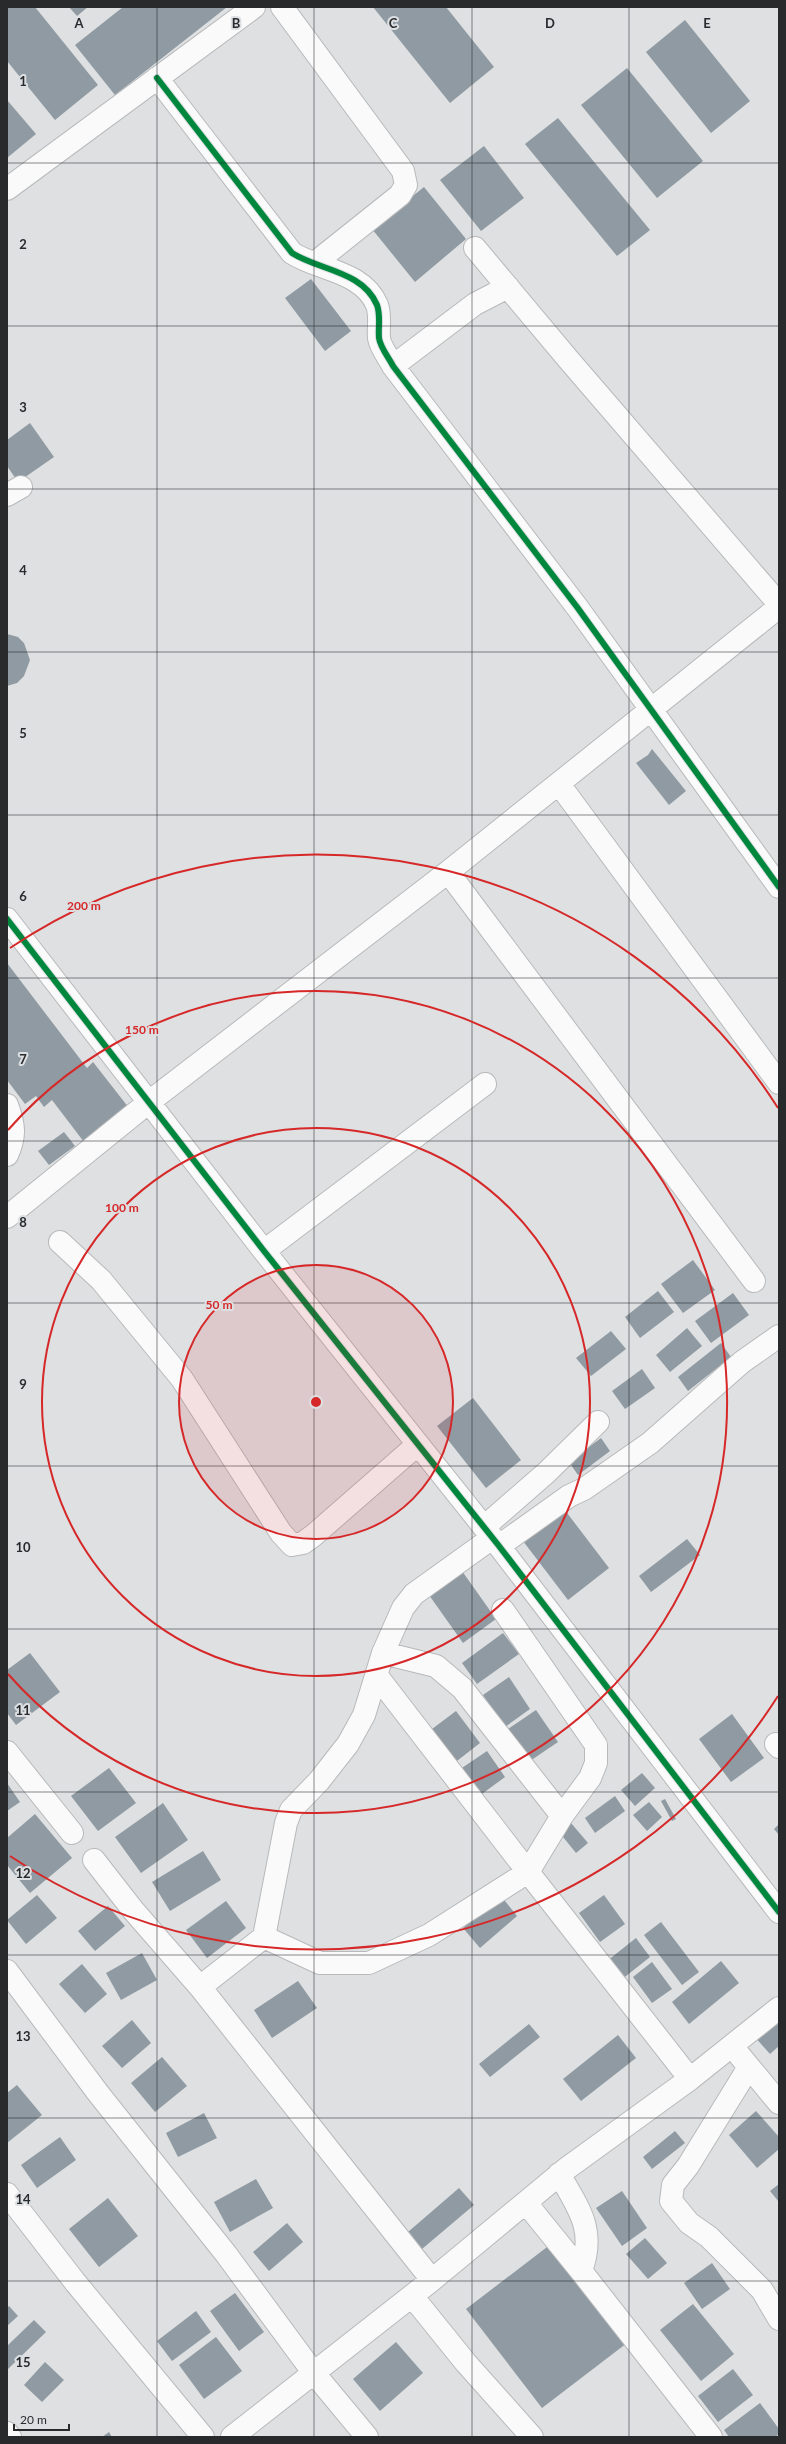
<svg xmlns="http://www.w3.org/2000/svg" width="786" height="2444" viewBox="0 0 786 2444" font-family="Lato,sans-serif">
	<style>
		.building { fill: #8f9aa2 }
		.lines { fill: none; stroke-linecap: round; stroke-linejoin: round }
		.minor-casing { stroke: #b8b9ba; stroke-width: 24 }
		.minor { stroke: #fafafb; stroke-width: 22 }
		.cycleway-casing { stroke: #dde0e3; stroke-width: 8 }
		.cycleway { stroke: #00873e; stroke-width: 6 }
		.grid { fill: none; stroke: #292a2b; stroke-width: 1; stroke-opacity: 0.55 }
		.ring { fill: none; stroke: #d62828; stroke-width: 2 }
		.grid-label { font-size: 13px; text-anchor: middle; font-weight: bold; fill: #292a2b; stroke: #dde0e3; stroke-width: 4; stroke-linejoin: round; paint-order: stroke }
		.centre { fill: #d62828; stroke: #dde0e3; stroke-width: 2 }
		.ring-label { font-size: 12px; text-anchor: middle; font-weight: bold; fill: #d62828; stroke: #dde0e3; stroke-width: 4; stroke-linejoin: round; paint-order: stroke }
	</style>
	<rect width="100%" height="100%" fill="#dee0e2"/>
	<path class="building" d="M7 7H35L98 85 55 120 7 61Z
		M69 7H88L77 16Z
		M123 7H227L115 95 75 45Z
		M373 7H446L494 67 450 103Z
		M685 20 750 101 711 133 646 52Z
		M627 68 703 161 657 198 581 105Z
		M7 100 36 134 7 158Z
		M558 118 650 230 617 256 525 144Z
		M484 146 524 198 481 231 440 180Z
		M424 187 466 239 415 282 372 229Z
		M311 279 351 331 325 351 285 298Z
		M30 423 54 457 18 482 7 466V440Z
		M7 634 18 637 24 643 30 660 24 676 17 683 7 686Z
		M652 749 686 791 669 805 636 763 648 755Z
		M7 963 87 1068 93 1062 129 1108 84 1142 52 1100 44 1107 36 1096 25 1104 7 1080Z
		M64 1132 75 1146 49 1165 38 1151Z
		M693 1260 715 1290 683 1313 661 1284Z
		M658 1291 674 1312 640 1338 625 1317Z
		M733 1293 749 1315 711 1343 695 1321Z
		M687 1328 702 1346 670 1372 656 1355Z
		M611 1331 626 1349 591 1376 576 1358Z
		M721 1343 731 1357 688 1391 678 1377Z
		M642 1369 655 1388 625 1409 612 1391Z
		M473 1398 521 1460 486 1488 437 1426Z
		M601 1438 610 1451 578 1475 569 1462Z
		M564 1509 609 1568 568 1600 523 1541Z
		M687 1539 700 1555 651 1592 639 1576Z
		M462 1571 496 1619 463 1643 429 1595Z
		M503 1633 519 1654 477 1684 462 1663Z
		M30 1653 60 1692 16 1725 7 1713V1670Z
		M509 1677 530 1709 505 1727 483 1695Z
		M536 1710 558 1742 530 1761 508 1729Z
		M456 1711 480 1743 453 1764 428 1732Z
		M732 1714 764 1758 731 1782 699 1739Z
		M487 1751 505 1777 475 1799 456 1772Z
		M109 1768 136 1803 98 1831 71 1796Z
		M642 1773 655 1788 635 1806 621 1790Z
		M7 1783 20 1802 7 1811Z
		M615 1796 625 1811 595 1833 585 1818Z
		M665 1799 676 1819 672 1821 661 1801Z
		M649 1802 662 1817 647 1831 633 1815Z
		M163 1803 188 1840 141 1873 115 1837Z
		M35 1814 72 1858 30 1893 7 1865V1838Z
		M571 1823 588 1843 576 1853 559 1832Z
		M779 1824V1835L774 1829Z
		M203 1851 221 1880 170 1911 152 1882Z
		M37 1895 57 1918 26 1944 7 1920Z
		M604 1895 625 1924 600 1942 579 1913Z
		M501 1896 517 1916 480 1948 463 1928Z
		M226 1901 246 1928 207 1958 186 1930Z
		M108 1906 125 1926 95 1951 78 1931Z
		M661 1922 699 1972 682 1985 644 1935Z
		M636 1938 650 1957 621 1980 607 1961Z
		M142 1953 157 1980 121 2000 106 1973Z
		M721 1961 739 1983 689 2024 672 2002Z
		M652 1962 672 1989 652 2003 633 1977Z
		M82 1964 107 1994 85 2013 59 1984Z
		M298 1981 317 2008 272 2038 254 2010Z
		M779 2012V2046L770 2054 753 2035Z
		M132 2020 151 2043 122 2068 102 2046Z
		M529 2024 540 2037 490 2077 479 2064Z
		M618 2035 636 2058 581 2101 563 2079Z
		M162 2057 187 2086 155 2112 131 2083Z
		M17 2085 42 2115 7 2143V2093Z
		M756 2111 779 2137V2149L757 2168 729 2135Z
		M204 2113 217 2138 178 2157 166 2133Z
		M675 2131 685 2143 652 2169 643 2157Z
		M60 2137 76 2160 37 2188 21 2165Z
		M256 2179 273 2208 230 2232 214 2202Z
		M779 2184V2202L770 2191Z
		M459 2188 474 2205 422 2249 408 2232Z
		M622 2191 647 2228 622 2246 596 2208Z
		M108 2198 138 2236 99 2267 69 2229Z
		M287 2223 303 2242 269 2271 253 2252Z
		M645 2238 667 2263 648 2279 626 2254Z
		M551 2244 627 2343 542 2408 466 2309Z
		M712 2263 730 2289 702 2309 684 2283Z
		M235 2293 264 2332 239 2351 210 2311Z
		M693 2304 734 2354 701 2381 660 2330Z
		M9 2306 18 2316 7 2326V2308Z
		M196 2311 211 2332 172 2361 157 2341Z
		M34 2320 46 2332 7 2370V2346Z
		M216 2337 242 2371 204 2399 179 2365Z
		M396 2342 423 2373 380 2411 353 2379Z
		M45 2362 64 2380 42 2402 24 2385Z
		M733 2369 753 2395 718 2422 698 2396Z
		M760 2403 779 2429V2434L775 2437H729L724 2430Z
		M109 2432 112 2437H102Z"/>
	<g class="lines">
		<defs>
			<path id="minor" d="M282 7 403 171 406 185 400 195 316 262
				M157 78 292 253C318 270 363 271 377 305 381 316 378 327 379 338 380 347 389 358 393 366L577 607 779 887
				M7 189 254 7
				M475 248 568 359 779 604
				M393 366 475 304 508 287
				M7 495 21 487
				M559 784 779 1083
				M448 872 754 1281
				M7 919 264 1251 499 1546 779 1912
				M7 1105C14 1124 16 1136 7 1155
				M7 1217 149 1102 448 872 779 607
				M60 1242 101 1280 182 1379 281 1533 292 1545 303 1543 314 1535 417 1445
				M264 1251 485 1084
				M484 1527 546 1473 598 1422
				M499 1546 569 1496 584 1489 650 1443 742 1362 779 1336
				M503 1610 596 1745V1763L590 1778 562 1816 528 1872 690 2079
				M383 1653 436 1666 462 1688 562 1816
				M776 1744 779 1747
				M7 1752 72 1833
				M94 1860 133 1910 200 1987 432 2280
				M264 1937 320 1963H369L429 1935 528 1872 377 1676
				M7 1971 98 2093 226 2254 313 2372 367 2437
				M200 1987 264 1937 286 1823 291 1810 319 1781 348 1744 364 1715 383 1653 403 1608 414 1594 492 1538
				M740 2056 779 2103
				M749 2067 688 2166 673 2185 671 2201 689 2223 709 2237 762 2290 779 2319
				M559 2174C579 2209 596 2230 581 2271L711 2437
				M7 2194 75 2282 203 2437
				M526 2203 581 2271
				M412 2296 466 2363 532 2437
				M7 2433 10 2437
				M232 2437 432 2280 566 2169 690 2079 779 2008"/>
		</defs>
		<use href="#minor" class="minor-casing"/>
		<use href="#minor" class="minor"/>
		<defs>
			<path id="cycleway" d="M157 78 292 253C318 270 363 271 377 305 381 316 378 327 379 338 380 347 389 358 393 366L577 607 779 887
				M7 919 264 1251 499 1546 779 1912"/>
		</defs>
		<use href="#cycleway" class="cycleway-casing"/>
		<use href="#cycleway" class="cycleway"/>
	</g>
	<path class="grid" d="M157 7V2437M314 7V2437M472 7V2437M629 7V2437M7 163H779M7 326H779M7 489H779M7 652H779M7 815H779M7 978H779M7 1141H779M7 1303H779M7 1466H779M7 1629H779M7 1792H779M7 1955H779M7 2118H779M7 2281H779"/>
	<circle cx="316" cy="1402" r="137" fill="#d62828" fill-opacity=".12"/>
	<g class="ring">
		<circle cx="316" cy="1402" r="137"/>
		<circle cx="316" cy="1402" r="274"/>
		<path d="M8 1130A411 411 0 1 1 8 1674"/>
		<path d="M778 1696A548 548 0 0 1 10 1856M10 948A548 548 0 0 1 778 1108"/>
	</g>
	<g class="grid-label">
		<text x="79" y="28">A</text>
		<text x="236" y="28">B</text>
		<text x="393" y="28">C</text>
		<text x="550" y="28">D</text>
		<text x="707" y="28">E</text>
		<text x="23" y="86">1</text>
		<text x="23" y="249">2</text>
		<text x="23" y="412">3</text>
		<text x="23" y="575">4</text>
		<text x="23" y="738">5</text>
		<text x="23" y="901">6</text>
		<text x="23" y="1064">7</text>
		<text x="23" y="1227">8</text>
		<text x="23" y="1389">9</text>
		<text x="23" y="1552">10</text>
		<text x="23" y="1715">11</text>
		<text x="23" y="1878">12</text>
		<text x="23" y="2041">13</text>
		<text x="23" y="2204">14</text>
		<text x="23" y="2367">15</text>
	</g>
	<circle cx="316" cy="1402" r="6" class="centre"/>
	<g class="ring-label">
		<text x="84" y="910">200 m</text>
		<text x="142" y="1034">150 m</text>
		<text x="122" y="1212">100 m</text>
		<text x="219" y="1309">50 m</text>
	</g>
	<rect width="786" height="2444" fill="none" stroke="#292a2b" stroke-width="16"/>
	<path d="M14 2424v6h55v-6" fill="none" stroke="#292a2b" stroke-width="2"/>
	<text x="20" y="2424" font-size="12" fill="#292a2b" stroke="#dde0e3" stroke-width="3" paint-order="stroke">20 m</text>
</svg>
